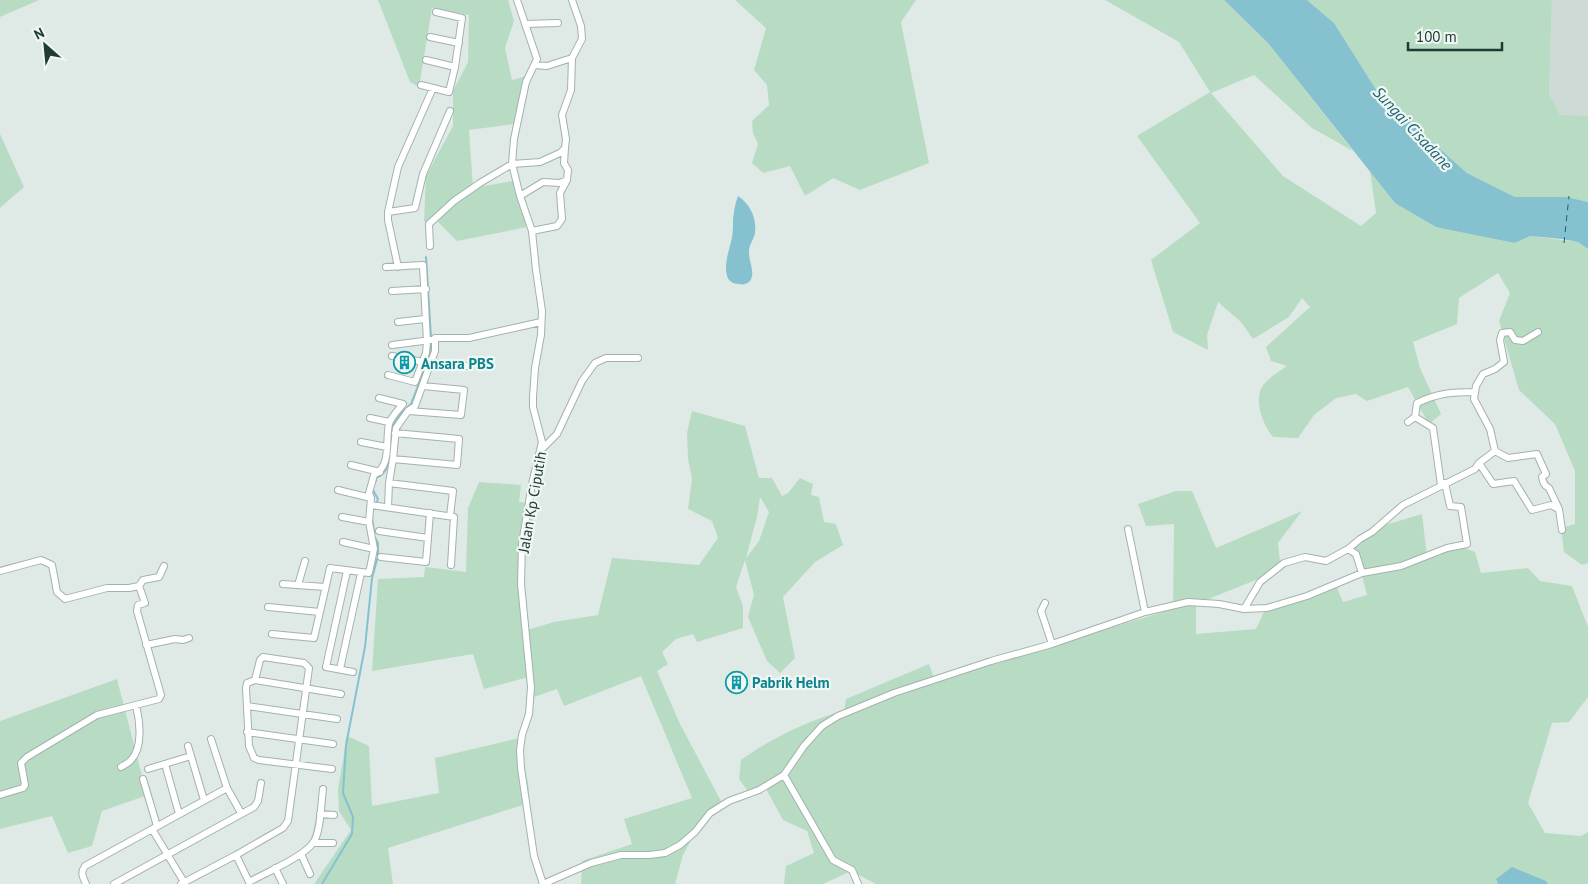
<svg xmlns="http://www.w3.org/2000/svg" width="1588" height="884" viewBox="0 0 1588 884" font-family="'PT Sans',sans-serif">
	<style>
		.built { fill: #cddad5 }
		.green { fill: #b7dcc3; fill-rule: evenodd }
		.water { fill: #86c1d0 }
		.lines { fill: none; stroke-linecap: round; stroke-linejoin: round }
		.stream { stroke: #86c1d0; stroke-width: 2 }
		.ferry { stroke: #1b6175; stroke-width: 1; stroke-dasharray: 6 5; stroke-linecap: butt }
		.street-casing { stroke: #a2b2ad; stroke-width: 8 }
		.street { stroke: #fff; stroke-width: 6 }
		.labels { text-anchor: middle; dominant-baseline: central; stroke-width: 4.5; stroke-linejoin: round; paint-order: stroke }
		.culture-label { font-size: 15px; font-weight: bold; fill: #0d838f; stroke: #eff7f3; text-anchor: start }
		.street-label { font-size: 15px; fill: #203a34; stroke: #eff7f3 }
		.water-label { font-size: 16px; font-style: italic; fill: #1b6175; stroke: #eff7f3 }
	</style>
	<rect width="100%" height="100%" fill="#dfeae6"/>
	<path class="built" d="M1552 0H1588V116H1560L1549 94Z"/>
	<path class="green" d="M0 0H39L0 17Z
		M378 0H508L514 21 505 48 512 80 530 75 521 123 469 130 473 188 518 180 527 227 457 241 435 219 424 222 426 176 453 126V91L468 62 469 15 432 8 419 87 410 82Z
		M735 0H916L901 22 929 163 860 190 833 178 805 196 790 166 763 173 752 163 758 144 753 133 752 121 769 105 767 85 754 70 766 28Z
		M1105 0H1224L1268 43 1353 151 1312 128 1254 75 1211 93 1283 176 1361 226 1376 213 1370 171 1395 203 1515 243 1530 236 1578 242 1588 249V563L1582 565 1564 552 1561 528 1575 524V471L1555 424 1519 390 1499 321 1510 293 1498 273 1459 298 1457 324 1413 342 1420 368 1441 414 1429 424 1408 387 1367 401 1356 394 1336 398 1314 415 1298 438 1273 437C1262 424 1252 397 1265 383 1271 376 1280 371 1287 366L1271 361 1266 347 1310 307 1302 298 1289 317 1253 339 1241 322 1218 302 1207 335 1208 350 1173 332 1151 260 1200 223 1137 136 1210 92 1179 42Z
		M1307 0H1552L1549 94 1560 115 1588 116V202L1567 197H1515L1467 173 1380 96 1334 23Z
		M0 134 24 187 0 208Z
		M692 411 745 426 759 478H772L782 496 788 493 800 478 813 484 811 495 819 497 824 522 836 524 843 545 815 562 783 597 795 658 780 673 767 661 748 617 754 595 745 560 736 587 743 606V628L697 642 693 634 676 639 662 652 668 664 657 671 680 724 721 801 704 816 683 855 675 884H581L582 861 632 844 624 819 692 798 641 676 564 706 557 689 534 697 532 676 484 689 473 654 372 671 378 579 424 577 425 567 466 572 468 508 479 482 521 485 519 502 536 504 521 571 527 630 554 622 598 615 612 558 699 565 718 538 712 521 688 509 692 479 688 459 687 433ZM760 497 769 512 759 541 746 558 757 517Z
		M1176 491H1192L1216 548 1302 511 1278 543 1281 570 1196 604V634L1256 629 1264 612 1337 587 1343 602 1367 595 1353 541 1385 525 1422 514 1427 557 1462 547 1475 552 1481 573 1528 568 1540 581 1572 586 1588 627V697L1569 722 1552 723 1528 803 1545 833 1581 836 1588 832V884H1548L1545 881 1496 879 1498 884H876L851 871 823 884H784L786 866 814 853 807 831 783 820 765 787 750 794 739 779 741 760C767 741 812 718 844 711L846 699 929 664 934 678 987 665 1173 609 1174 524 1146 526 1138 504Z
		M117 679 141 772 145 796 102 811 92 846 68 853 52 816 0 829V721Z
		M347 736 369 746 372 806 439 793 435 758 519 738 529 789 526 804 388 848 393 884H314L351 830 339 811 338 789Z"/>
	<path class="water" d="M1224 0H1307L1334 23 1380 96 1467 173 1515 197H1567L1588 202V249L1578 242 1562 239 1530 236 1515 243 1436 227 1395 203 1268 43Z
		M738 196C750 204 757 218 755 233 754 239 749 245 749 251 748 260 756 273 750 281 747 284 743 285 739 284 718 284 728 253 731 242 733 235 733 227 733 219 734 211 735 204 738 196Z
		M1512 867 1546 881 1548 884H1498L1496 879Z"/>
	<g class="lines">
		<path class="stream" d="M426 257 431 338
			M376 481V478C397 470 386 440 393 425 396 417 405 409 411 404L431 352V343
			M373 490 378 499 376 504
			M372 518 374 531 373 532
			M322 884 352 834 353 817 343 793 346 745 365 647 372 578 378 556V543L374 536"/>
		<path class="ferry" d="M1564 243 1569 196"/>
		<defs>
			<path id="street" d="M517 0 537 59 526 82 514 139 512 164 520 196 532 231 536 270 542 311 541 335 535 368 533 397V407L542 442 532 484 522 544 521 584 531 687 529 714 522 735 520 750 521 768 534 856 543 884
				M525 24 558 23
				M430 37 459 43
				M426 60 455 67
				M535 65 547 66 572 58
				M421 85 449 92 455 67 462 18 436 12
				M520 196 543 182 560 183 567 180 568 170 564 163 565 148
				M388 212 415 208 423 174 450 111
				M532 231 557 226 562 219 560 193 567 180
				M430 246 429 224 454 201 480 183 512 164 540 162 560 153 565 148 566 139 562 115 571 90 572 58 582 39 581 26 572 0
				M386 267 423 265 427 342 426 353 415 382 388 375
				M398 267 388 220V212L398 167 433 88
				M392 291 426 289
				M398 322 425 319
				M392 345 431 340
				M392 356 423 362
				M431 363 466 366
				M409 411 461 415 464 390 423 386
				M1415 417 1433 428 1441 485
				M370 418 389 422
				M1408 422 1415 417 1417 403C1438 393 1452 392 1475 392
				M361 442 387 447
				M541 450 557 434 582 381 595 363 606 358H638
				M1495 451 1508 458 1537 454 1546 474 1542 477C1543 482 1544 486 1549 488L1559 509 1562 530
				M393 459 457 465 459 439 395 433
				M1479 463 1493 484 1514 481 1532 510 1551 505 1558 509
				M351 465 380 472
				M389 483 453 491 450 516
				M338 490 371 498
				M371 505 454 517 451 565
				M388 507 389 483 393 459 396 428 408 411 415 406 435 351V338H469L541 322
				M342 517 369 522
				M1128 529 1145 612
				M379 531 428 538
				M343 542 374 549
				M1348 549 1356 554 1362 573
				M381 557 426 562 430 513
				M0 571 41 560 52 565 57 592 65 599 107 588H129L139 586 143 580 159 577 164 566
				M347 571 326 667 353 672
				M283 584 325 587
				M298 585 305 561
				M1045 603 1041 611 1052 644
				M268 607 320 612
				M1244 609 1260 582 1284 563 1305 557 1326 561 1348 549 1360 539 1372 532 1403 505 1475 469 1479 463 1495 451 1490 429 1474 399 1476 386 1483 374 1495 369 1504 362 1500 340 1502 333 1510 332 1515 340 1523 341 1538 332
				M272 634 314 638 330 568 369 573 374 549 369 522 371 498 369 493 374 475C392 465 385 442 389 424 391 417 398 410 403 404L379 398
				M146 645 175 639 183 640 189 638
				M340 669 361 573
				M247 706 337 719
				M247 732 333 744
				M211 739 227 788 241 813
				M188 746 204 800
				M165 764 179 814
				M121 767C124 765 129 763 131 760 143 748 140 721 136 706
				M148 769 191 756
				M332 769 259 760 254 758 249 746 246 688 247 683 255 680 341 694
				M784 775 833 860 852 870 858 884
				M143 779 157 826
				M0 795 23 788 25 785 21 763 27 757 97 715 159 699 161 695 137 611 138 605 145 603 139 586
				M320 814 334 815
				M152 829 184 882
				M313 843H333
				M301 854 310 874
				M236 855 249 882C265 873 303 857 313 843 321 832 321 803 323 789
				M275 868 283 884
				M86 884C83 877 80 873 85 866L227 788
				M114 884 254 807 258 801 261 783
				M181 884 236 855 283 828 288 821 309 668 304 663 263 657 260 660 255 680
				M543 884 591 863 621 855H649L665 853 680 845 695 832 710 813 729 801 759 790 784 775 804 746 822 726 838 716 894 693 991 661 1052 644 1145 612 1188 602 1219 604 1244 609 1267 608 1307 596 1362 573 1401 566 1447 548 1467 544 1461 507 1450 506 1445 483"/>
		</defs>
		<use href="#street" class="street-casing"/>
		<use href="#street" class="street"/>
	</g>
	<defs>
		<symbol id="building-ring" viewBox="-11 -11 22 22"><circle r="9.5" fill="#eff7f3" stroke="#0f9aa8" stroke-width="1.5"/><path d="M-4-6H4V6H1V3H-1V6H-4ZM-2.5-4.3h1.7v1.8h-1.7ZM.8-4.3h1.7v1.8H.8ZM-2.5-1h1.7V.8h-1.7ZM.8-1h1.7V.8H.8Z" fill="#0f9aa8"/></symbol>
	</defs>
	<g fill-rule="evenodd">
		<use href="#building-ring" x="392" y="350" width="25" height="25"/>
		<use href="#building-ring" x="724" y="670" width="25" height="25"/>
	</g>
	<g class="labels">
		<g class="culture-label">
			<text x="421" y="363">Ansara PBS</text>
			<text x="752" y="682">Pabrik Helm</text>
		</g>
		<g class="street-label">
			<text transform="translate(532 502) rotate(-80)">Jalan Kp Ciputih</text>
		</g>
		<g class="water-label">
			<text transform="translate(1413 128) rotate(47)">Sungai Cisadane</text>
		</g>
	</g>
	<g transform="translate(45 45) rotate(333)" stroke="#eff7f3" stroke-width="4" paint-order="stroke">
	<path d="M0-4L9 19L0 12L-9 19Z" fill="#203a34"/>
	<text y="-8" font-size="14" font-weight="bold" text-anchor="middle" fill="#203a34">N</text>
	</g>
	<path d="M1408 42v8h94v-8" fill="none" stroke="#203a34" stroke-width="2.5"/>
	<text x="1416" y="42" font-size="15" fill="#203a34" stroke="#eff7f3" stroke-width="4" paint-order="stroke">100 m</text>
</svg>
